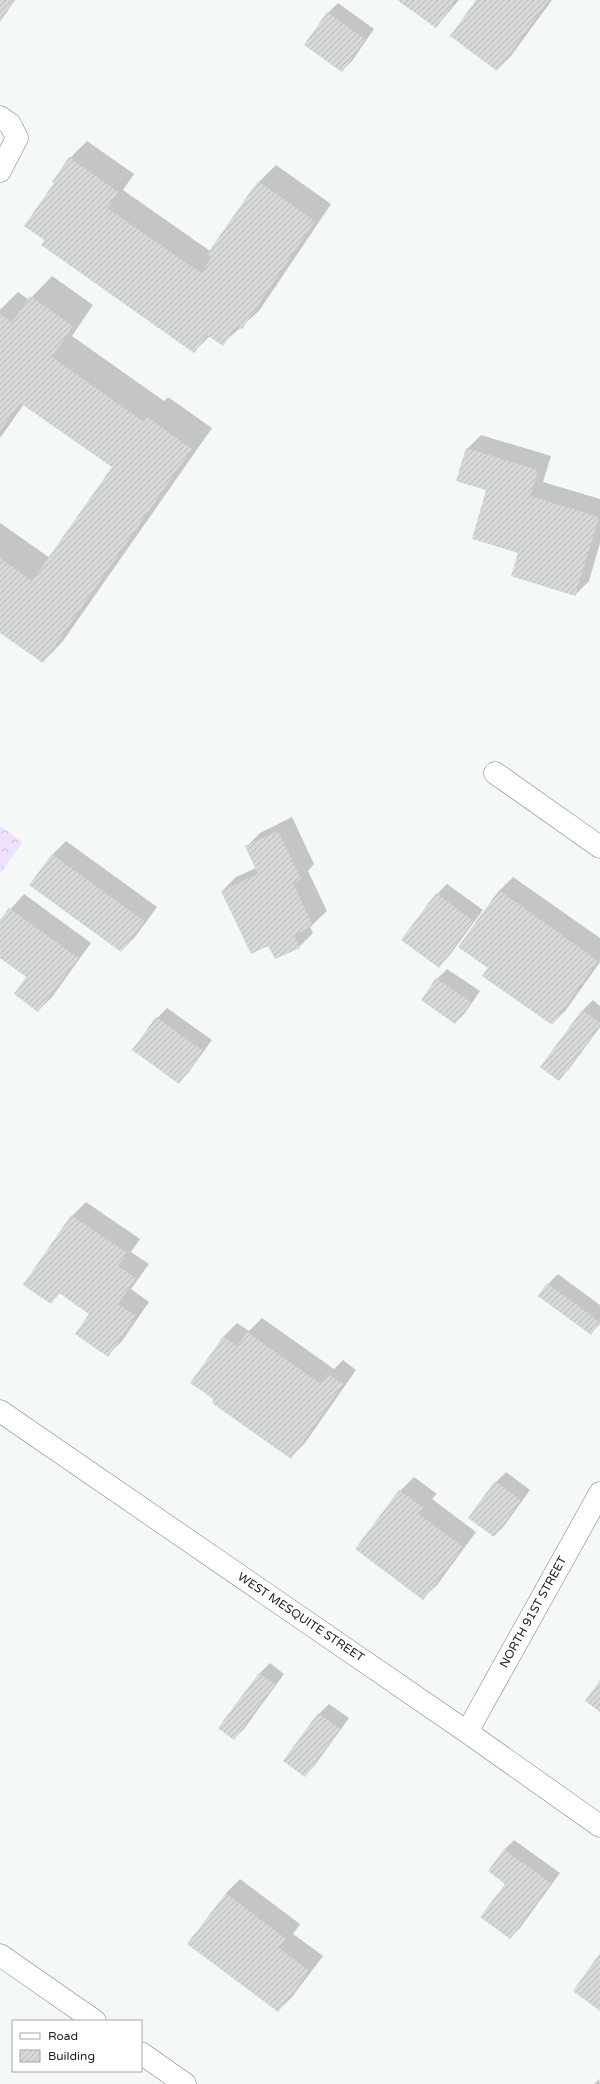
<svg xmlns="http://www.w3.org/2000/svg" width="600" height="2084" viewBox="0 0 600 2084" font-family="'Varela Round',sans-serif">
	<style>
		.park { fill: url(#park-crowns) }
		.shadow { fill: #0003 }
		.building { fill: url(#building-hatch) }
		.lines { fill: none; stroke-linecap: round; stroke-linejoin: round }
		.minor-casing { stroke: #7c807e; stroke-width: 23 }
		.minor { stroke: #fff; stroke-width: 22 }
		.labels { text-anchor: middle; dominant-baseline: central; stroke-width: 3.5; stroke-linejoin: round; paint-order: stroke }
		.street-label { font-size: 12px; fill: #212222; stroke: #fff }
	</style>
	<defs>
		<pattern id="park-crowns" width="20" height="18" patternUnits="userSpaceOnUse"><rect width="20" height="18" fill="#efe0fd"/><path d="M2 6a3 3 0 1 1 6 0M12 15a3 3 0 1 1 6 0" fill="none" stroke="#cdc0d9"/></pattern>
		<pattern id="building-hatch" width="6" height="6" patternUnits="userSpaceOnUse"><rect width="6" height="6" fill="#d5d9d7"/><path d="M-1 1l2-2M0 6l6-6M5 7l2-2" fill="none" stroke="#b7bab8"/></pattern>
	</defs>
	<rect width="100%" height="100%" fill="#f4f8f6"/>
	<path class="park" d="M0 826 23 842 0 873Z"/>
	<path class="shadow" d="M0 0H15L0 22Z
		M399 0H459L436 27Z
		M478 0H552L511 56 497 70Z
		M338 3 374 29 352 61 342 71 328 13Z
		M87 141 134 174 123 190 210 251 259 182 276 165 331 204 259 311 222 344 210 336 194 352 45 240 55 183 70 158Z
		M52 276 93 305 72 336 164 401 168 397 212 428 63 641 43 662 0 632V523L50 558 113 467 24 404 0 438V310L18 292 29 300Z
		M481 435 551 456 543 482 600 499V543L589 581 575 595 519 552 467 449Z
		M292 817 314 864 308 871 327 911 310 927 313 933 299 947 269 944 222 891 236 877 256 868 246 847 260 833Z
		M66 841 157 907 135 937 121 951 52 855Z
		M513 877 600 938V962L566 1010 552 1024 489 968 499 891Z
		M447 884 483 910 449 956 439 966 403 940 437 894Z
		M24 894 91 943 52 997 38 1011 28 977 0 957V921Z
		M447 969 480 991 465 1013 455 1023 422 1000 437 979Z
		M593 1000 600 1006V1027L569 1069 559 1079 542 1067 583 1010Z
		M167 1008 212 1040 188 1073 179 1082 133 1050 157 1018Z
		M86 1202 140 1239 131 1252 149 1264 131 1289 149 1302 122 1341 108 1355 90 1313 60 1293 51 1303 25 1285 72 1216Z
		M558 1274 600 1305V1324L591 1333 548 1284Z
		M262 1318 334 1369 343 1360 356 1370 305 1443 291 1457 192 1383 223 1337 237 1323 249 1331Z
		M506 1472 530 1490 504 1526 494 1536 496 1482Z
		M414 1477 437 1494 432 1499 476 1532 437 1585 423 1598 400 1491Z
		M270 1663 284 1674 244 1729 234 1739 220 1728 260 1673Z
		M329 1704 349 1718 315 1765 305 1775 285 1761 319 1714Z
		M514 1840 560 1873 520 1928 510 1938 504 1850Z
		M240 1879 300 1924 293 1934 323 1956 292 1997 278 2011 226 1893Z
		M599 2079 600 2084H594Z"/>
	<path class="building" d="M0 0H14L0 21Z
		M397 0H456L436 28Z
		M476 0H549L497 71 450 36Z
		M327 12 365 39 342 72 304 45Z
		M69 157 118 192 107 208 201 273 212 257 207 254 258 181 315 221 242 329 237 326 223 346 207 335 194 353 41 245 44 240 24 226 54 183 52 182Z
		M30 296 73 326 52 357 144 422 147 417 192 449 43 663 0 633V558L32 581 112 467 20 403 0 431V314L12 322Z
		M466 448 538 470 530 496 599 517 575 596 511 576 518 553 472 539 486 490 456 481Z
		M278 831 301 879 293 883 313 926 294 935 300 948 275 959 268 946 251 954 221 891 258 874 245 846Z
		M52 854 144 921 121 952 29 885Z
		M499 890 598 961 552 1025 482 976 488 968 458 947Z
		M436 893 473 921 439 968 401 940Z
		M9 908 78 958 38 1012 14 994 26 977 0 958V920Z
		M436 978 471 1002 455 1024 421 1000Z
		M582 1010 600 1023V1025L559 1081 540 1067Z
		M156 1017 203 1051 179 1084 132 1050Z
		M71 1215 127 1253 118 1266 136 1278 118 1304 136 1316 108 1357 75 1334 89 1314 59 1293 51 1304 23 1285Z
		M547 1283 600 1322 591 1335 538 1296Z
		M247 1332 321 1384 328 1374 343 1384 291 1459 212 1403 214 1399 190 1383 223 1337 237 1346Z
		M495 1481 521 1500 494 1537 468 1518Z
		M399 1490 424 1508 419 1514 463 1547 423 1600 355 1549Z
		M259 1673 275 1684 234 1740 218 1728Z
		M600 1680V1712L585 1701Z
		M318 1713 340 1729 305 1777 283 1761Z
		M504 1849 551 1883 510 1939 480 1917 505 1884 488 1871Z
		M226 1893 286 1939 279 1948 309 1971 278 2012 187 1944Z
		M600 1953V2011L573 1991Z"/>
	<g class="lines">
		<defs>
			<path id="minor" d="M0 117 10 124 17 138 0 171
				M495 773 600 847
				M0 1411 467 1732 600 1826
				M467 1732 600 1493
				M0 1955 95 2021
				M141 2053 185 2084"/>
		</defs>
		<use href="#minor" class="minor-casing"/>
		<use href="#minor" class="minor"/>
	</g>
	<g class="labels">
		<g class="street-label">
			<text transform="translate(533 1612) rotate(-61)">NORTH 91ST STREET</text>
			<text transform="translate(301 1617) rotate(34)">WEST MESQUITE STREET</text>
		</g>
	</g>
	<rect x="12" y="2020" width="130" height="52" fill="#ffffff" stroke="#a6a7a7"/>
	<rect x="20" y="2033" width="20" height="6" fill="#ffffff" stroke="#a6a7a7"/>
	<text x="48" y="2040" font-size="12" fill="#212222">Road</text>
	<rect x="20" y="2050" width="20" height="12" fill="url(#building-hatch)" stroke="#a6a7a7"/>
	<text x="48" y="2060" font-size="12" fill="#212222">Building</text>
</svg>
